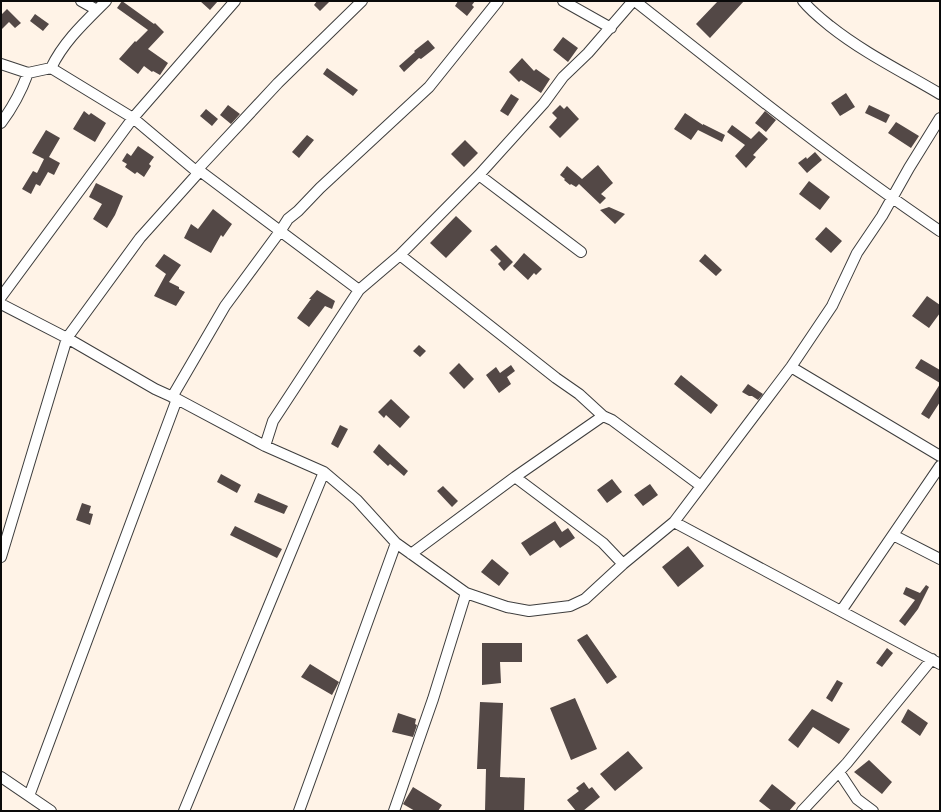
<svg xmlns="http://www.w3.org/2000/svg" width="941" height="812" viewBox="0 0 941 812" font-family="Literata,serif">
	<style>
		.building { fill: #534846 }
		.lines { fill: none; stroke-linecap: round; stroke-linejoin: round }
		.minor-casing { stroke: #3d3d3d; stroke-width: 12 }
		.minor { stroke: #fff; stroke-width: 10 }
	</style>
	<rect width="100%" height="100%" fill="#fff3e7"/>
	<path class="building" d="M122 1 154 24 155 23 164 32 148 49 168 63 160 75 153 71 152 72 144 66 138 74 119 59 135 41 136 42 148 30 117 8Z
		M200 1H218L210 10Z
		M317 1H330L320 11 314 5Z
		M458 1H475L472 5 474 7 467 16 455 6Z
		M718 1H744L710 38 696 24Z
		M7 9 21 23 15 28 9 22 1 30V15Z
		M35 14 49 24 43 31 30 21Z
		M563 37 578 48 568 62 553 50Z
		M428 40 435 48 421 59 419 58 404 72 399 66 415 52 414 51Z
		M522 58 534 71 536 69 550 79 541 93 521 80 519 82 509 72Z
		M327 68 358 90 353 96 323 74Z
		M846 93 855 107 840 116 831 103Z
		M511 94 519 99 508 116 500 111Z
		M228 105 240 114 231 124 220 115Z
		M560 105 564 109 567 106 579 119 560 138 549 127 557 118 552 113Z
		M869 105 890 115 886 123 865 113Z
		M206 109 218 119 212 126 200 116Z
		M84 111 89 115 91 113 106 123 95 142 73 129Z
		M765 111 776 120 766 132 755 123Z
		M685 113 703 125V124L725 135 722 142 698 130 691 140 674 129Z
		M896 122 919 136 911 148 888 133Z
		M732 125 751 139 759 131 768 139 753 155 756 157 746 168 735 156 745 145 727 132Z
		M46 130 60 138 49 157 60 163 54 175 48 172 40 186 36 184 31 194 22 189 33 171 37 173 44 159 32 153Z
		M307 135 314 140 299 158 292 152Z
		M465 140 478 153 464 167 451 154Z
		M138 146 154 157 149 164 151 166 144 177 137 172 135 174 125 167 127 164 122 161 127 153 131 156Z
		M815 152 822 160 807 173 798 163 806 157 807 159Z
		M598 165 613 183 601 194 606 198 600 204 579 184 576 187 571 184 570 185 564 180 565 179 560 175 567 166 582 179Z
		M809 181 830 197 820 210 799 194Z
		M96 183 123 196 115 215 107 228 93 219 102 204 89 197Z
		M609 207 625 214 615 224 600 210Z
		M213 209 232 224 223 237 221 235 211 253 184 238 191 224 198 229Z
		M456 216 472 231 446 258 430 243Z
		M826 227 842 241 831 253 815 239Z
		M496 245 513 262 504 271 498 264 501 261 490 250Z
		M524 253 542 269 536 275 534 273 528 280 513 266Z
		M164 254 181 265 169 282 179 287V289L185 292 176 306 154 296 166 274 155 266Z
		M705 254 722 270 716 276 699 261Z
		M317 290 335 301 332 309 325 306 309 327 297 318 311 299H309Z
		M927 296 940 305V313L929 328 912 316Z
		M419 345 426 351 420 357 413 351Z
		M921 359 940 370V383L915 368Z
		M459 363 474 379 464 389 449 373Z
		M511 365 515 371 507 377 511 384 499 393 486 375 496 367 500 373Z
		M681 375 718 405 711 414 674 384Z
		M748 384 763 394 758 400 752 396H749L742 392Z
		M940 384V402L929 419 921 414Z
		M391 399 410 417 400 428 386 415 384 418 378 412Z
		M340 425 348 429 338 448 331 444Z
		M379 444 408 471 404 476 390 464 388 466 373 452Z
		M221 474 241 485 237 493 217 482Z
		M612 479 622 492 607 503 597 490Z
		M650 484 658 495 643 506 634 495Z
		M443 486 458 501 452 507 437 491Z
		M258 493 288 506 284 514 254 502Z
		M82 503 91 506 89 513 93 514 90 525 76 520Z
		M555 521 562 532 568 528 575 538 560 548 554 540 530 556 521 543Z
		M235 526 282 549 277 558 230 535Z
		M688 546 704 566 678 587 662 567Z
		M492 559 509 573 499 586 481 572Z
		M926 585 929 587 918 609 905 626 899 621 915 600 903 594 906 587 920 593Z
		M587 634 617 677 607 684 577 640Z
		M482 643H522V662H500L501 683 482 685Z
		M887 648 893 653 882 667 876 663Z
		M310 664 339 682 332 695 301 677Z
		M837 680 843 683 832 702 826 698Z
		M575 698 597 749 571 760 550 708Z
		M480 702 503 703 500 777 525 778 524 811H485L486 769H477Z
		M812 709 850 729 839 744 813 727 798 748 788 740Z
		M908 709 928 723 920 736 901 722Z
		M398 713 416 719 415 724 417 725 413 737 392 732Z
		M628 751 643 768 615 791 600 774Z
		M869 760 892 782 882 794 854 772Z
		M584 782 589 789 592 787 600 797 583 811H576L567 800 579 791 576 788Z
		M772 784 796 803 789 811H772L759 801Z
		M413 787 442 805 438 811H415L403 804Z"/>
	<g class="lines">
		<defs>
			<path id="minor" d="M81 1 97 10
				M563 1 611 28
				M635 1C735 80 835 160 940 231
				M803 1C811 11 820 18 830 26 864 53 903 72 940 94
				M1 64 28 73 51 68 133 118 196 171H200L359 290
				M51 68C64 41 85 22 106 1
				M1 123C13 107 21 92 28 73
				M196 171 278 83 362 1
				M479 175 581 252
				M400 255 556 378 579 394 603 416 612 420 701 486
				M1 297 133 118 235 1
				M1 304 67 338 155 389 177 399 265 446 324 472 357 500 396 543 466 593 507 607 529 611 570 606 585 599 623 564 674 522 791 367 832 306 857 253 882 216 909 168 940 118
				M791 367 940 456
				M172 397 225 306 281 230 288 219 298 211 320 188 429 87 498 1
				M265 446 273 421 359 290 400 255 479 175 544 103 563 77 588 53 633 1
				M515 477 603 543 623 564
				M674 522 940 664
				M893 535 940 559
				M411 554 515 477 603 416
				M1 557 67 338 140 238 200 171
				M841 611 940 466
				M839 772 857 799 873 811
				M1 777 51 811
				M29 796 177 399
				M184 811 324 472
				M299 811 396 543
				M394 811 433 699 466 593
				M802 811 847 763 932 659"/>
		</defs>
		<use href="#minor" class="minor-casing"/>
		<use href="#minor" class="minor"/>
	</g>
	<rect width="941" height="812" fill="none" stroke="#0a0a0a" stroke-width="4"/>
</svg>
